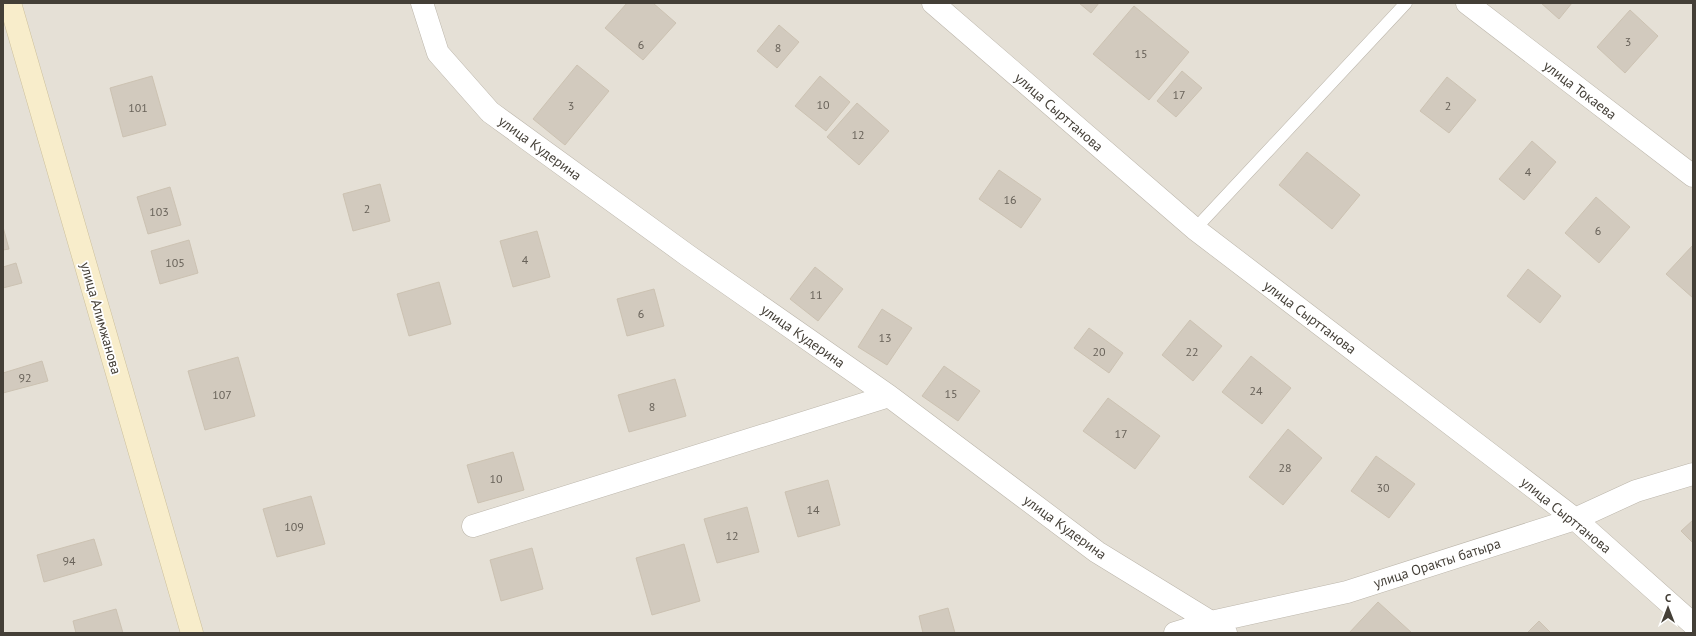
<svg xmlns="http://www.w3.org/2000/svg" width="1696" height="636" viewBox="0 0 1696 636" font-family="'PT Sans',sans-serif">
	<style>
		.residential { fill: #e5e0d6 }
		.building { fill: #d2cabe; stroke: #ccc2b2 }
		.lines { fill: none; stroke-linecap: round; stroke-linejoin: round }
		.lane-casing { stroke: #bcb6ab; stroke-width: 13 }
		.street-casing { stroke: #bcb6ab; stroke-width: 23 }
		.secondary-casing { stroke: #cdc09c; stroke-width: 23 }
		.lane { stroke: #fff; stroke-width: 12 }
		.street { stroke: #fff; stroke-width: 22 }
		.secondary { stroke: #f8edcb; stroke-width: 22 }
		.labels { text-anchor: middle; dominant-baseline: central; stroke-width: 3.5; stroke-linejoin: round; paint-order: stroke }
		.number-label { font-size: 12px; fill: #686259 }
		.street-label { font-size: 14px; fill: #443f37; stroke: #fff }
	</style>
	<rect width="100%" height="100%" fill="#f2efe8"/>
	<path class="residential" d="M3 3H1693V633H3Z"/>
	<path class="building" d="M627 3H653L676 23 643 60 605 28Z
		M1079 3H1099L1091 13Z
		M1541 3H1572L1559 19Z
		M1134 6 1189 52 1149 100 1093 54Z
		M1630 10 1658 36 1625 73 1597 47Z
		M779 25 799 42 777 68 757 51Z
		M577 65 609 91 565 145 533 119Z
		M1182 71 1202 88 1176 117 1157 101Z
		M152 76 166 125 123 137 110 88Z
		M820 76 850 102 826 131 795 106Z
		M1447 77 1476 100 1449 133 1420 111Z
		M857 103 889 131 859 165 827 137Z
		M1532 141 1556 162 1524 200 1499 179Z
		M1307 152 1360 195 1332 229 1279 185Z
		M999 170 1041 199 1021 228 979 199Z
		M380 184 390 221 353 231 343 194Z
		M170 187 181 225 148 234 137 197Z
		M1596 197 1630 227 1599 263 1565 233Z
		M3 227 9 249 3 250Z
		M537 231 550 277 513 287 500 241Z
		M189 240 198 273 160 284 151 251Z
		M1693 245V298L1666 274Z
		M16 263 22 283 3 288V267Z
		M815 267 843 289 818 321 790 299Z
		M1528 269 1561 296 1540 323 1507 296Z
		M439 282 451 324 409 336 397 294Z
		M654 289 664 326 627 336 617 299Z
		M882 309 912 328 887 365 858 347Z
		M1190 320 1222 346 1193 381 1162 355Z
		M1089 328 1123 353 1109 373 1074 348Z
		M1251 356 1291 388 1262 424 1222 392Z
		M238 357 255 416 205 430 188 371Z
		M42 361 48 381 3 393V373Z
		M944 366 980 391 958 421 922 396Z
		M675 379 686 416 629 432 618 395Z
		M1108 398 1160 436 1135 469 1083 431Z
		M1288 429 1322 458 1283 505 1249 477Z
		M513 452 524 490 478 503 467 465Z
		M1376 456 1415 484 1389 518 1351 491Z
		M828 480 840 525 798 537 785 492Z
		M311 496 325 544 277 557 263 509Z
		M747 507 759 552 717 563 704 519Z
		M1693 520V543L1681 531Z
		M94 539 102 565 44 582 37 555Z
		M684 544 700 601 652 615 636 558Z
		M532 548 543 589 501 601 490 560Z
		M1378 602 1412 633H1349Z
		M948 608 955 633H923L919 616Z
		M116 609 123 633H76L73 621Z
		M1539 621 1551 633H1527Z"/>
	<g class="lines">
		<defs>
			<path id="lane" d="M1195 229 1406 3"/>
			<path id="street" d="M422 3 438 53 490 112 687 255 889 396 1097 552 1211 622 1226 633
				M933 3 1195 229 1575 519 1693 624
				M1467 3 1693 176
				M473 526 889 396
				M1175 633 1211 622 1347 592 1575 519 1636 491 1693 474"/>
			<path id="secondary" d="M10 3 192 633"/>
		</defs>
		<use href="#lane" class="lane-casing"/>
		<use href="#street" class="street-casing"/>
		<use href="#secondary" class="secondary-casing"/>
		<use href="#lane" class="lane"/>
		<use href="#street" class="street"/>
		<use href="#secondary" class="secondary"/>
	</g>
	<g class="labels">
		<g class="number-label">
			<text x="1628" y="41">3</text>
			<text x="641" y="44">6</text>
			<text x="778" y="47">8</text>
			<text x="1141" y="53">15</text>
			<text x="1179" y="94">17</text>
			<text x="823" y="104">10</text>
			<text x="571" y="105">3</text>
			<text x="1448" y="105">2</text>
			<text x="138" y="107">101</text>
			<text x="858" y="134">12</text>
			<text x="1528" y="171">4</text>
			<text x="1010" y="199">16</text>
			<text x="367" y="208">2</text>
			<text x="159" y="211">103</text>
			<text x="1598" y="230">6</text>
			<text x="525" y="259">4</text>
			<text x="175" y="262">105</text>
			<text x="816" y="294">11</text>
			<text x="641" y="313">6</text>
			<text x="885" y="337">13</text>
			<text x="1099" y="351">20</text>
			<text x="1192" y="351">22</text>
			<text x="25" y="377">92</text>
			<text x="1256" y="390">24</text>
			<text x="951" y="393">15</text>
			<text x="222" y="394">107</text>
			<text x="652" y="406">8</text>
			<text x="1121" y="433">17</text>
			<text x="1285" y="467">28</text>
			<text x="496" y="478">10</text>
			<text x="1383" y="487">30</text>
			<text x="813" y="509">14</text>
			<text x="294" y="526">109</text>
			<text x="732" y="535">12</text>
			<text x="69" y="560">94</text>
		</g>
		<g class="street-label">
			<text transform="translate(1580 90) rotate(37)">улица Токаева</text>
			<text transform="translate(1059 112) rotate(41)">улица Сырттанова</text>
			<text transform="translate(540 148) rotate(36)">улица Кудерина</text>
			<text transform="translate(1310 317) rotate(37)">улица Сырттанова</text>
			<text transform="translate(101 318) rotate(74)">улица Алимжанова</text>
			<text transform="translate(803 336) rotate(35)">улица Кудерина</text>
			<text transform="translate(1566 515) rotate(39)">улица Сырттанова</text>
			<text transform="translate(1065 527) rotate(36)">улица Кудерина</text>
			<text transform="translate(1437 563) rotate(-18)">улица Оракты батыра</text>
		</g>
	</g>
	<rect width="1696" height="636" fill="none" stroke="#443f37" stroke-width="8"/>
	<g transform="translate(1668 608)" stroke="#ffffff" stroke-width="3" paint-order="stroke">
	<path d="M0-3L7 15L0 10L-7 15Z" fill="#443f37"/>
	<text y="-6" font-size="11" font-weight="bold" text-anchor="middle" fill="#443f37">С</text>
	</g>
</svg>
